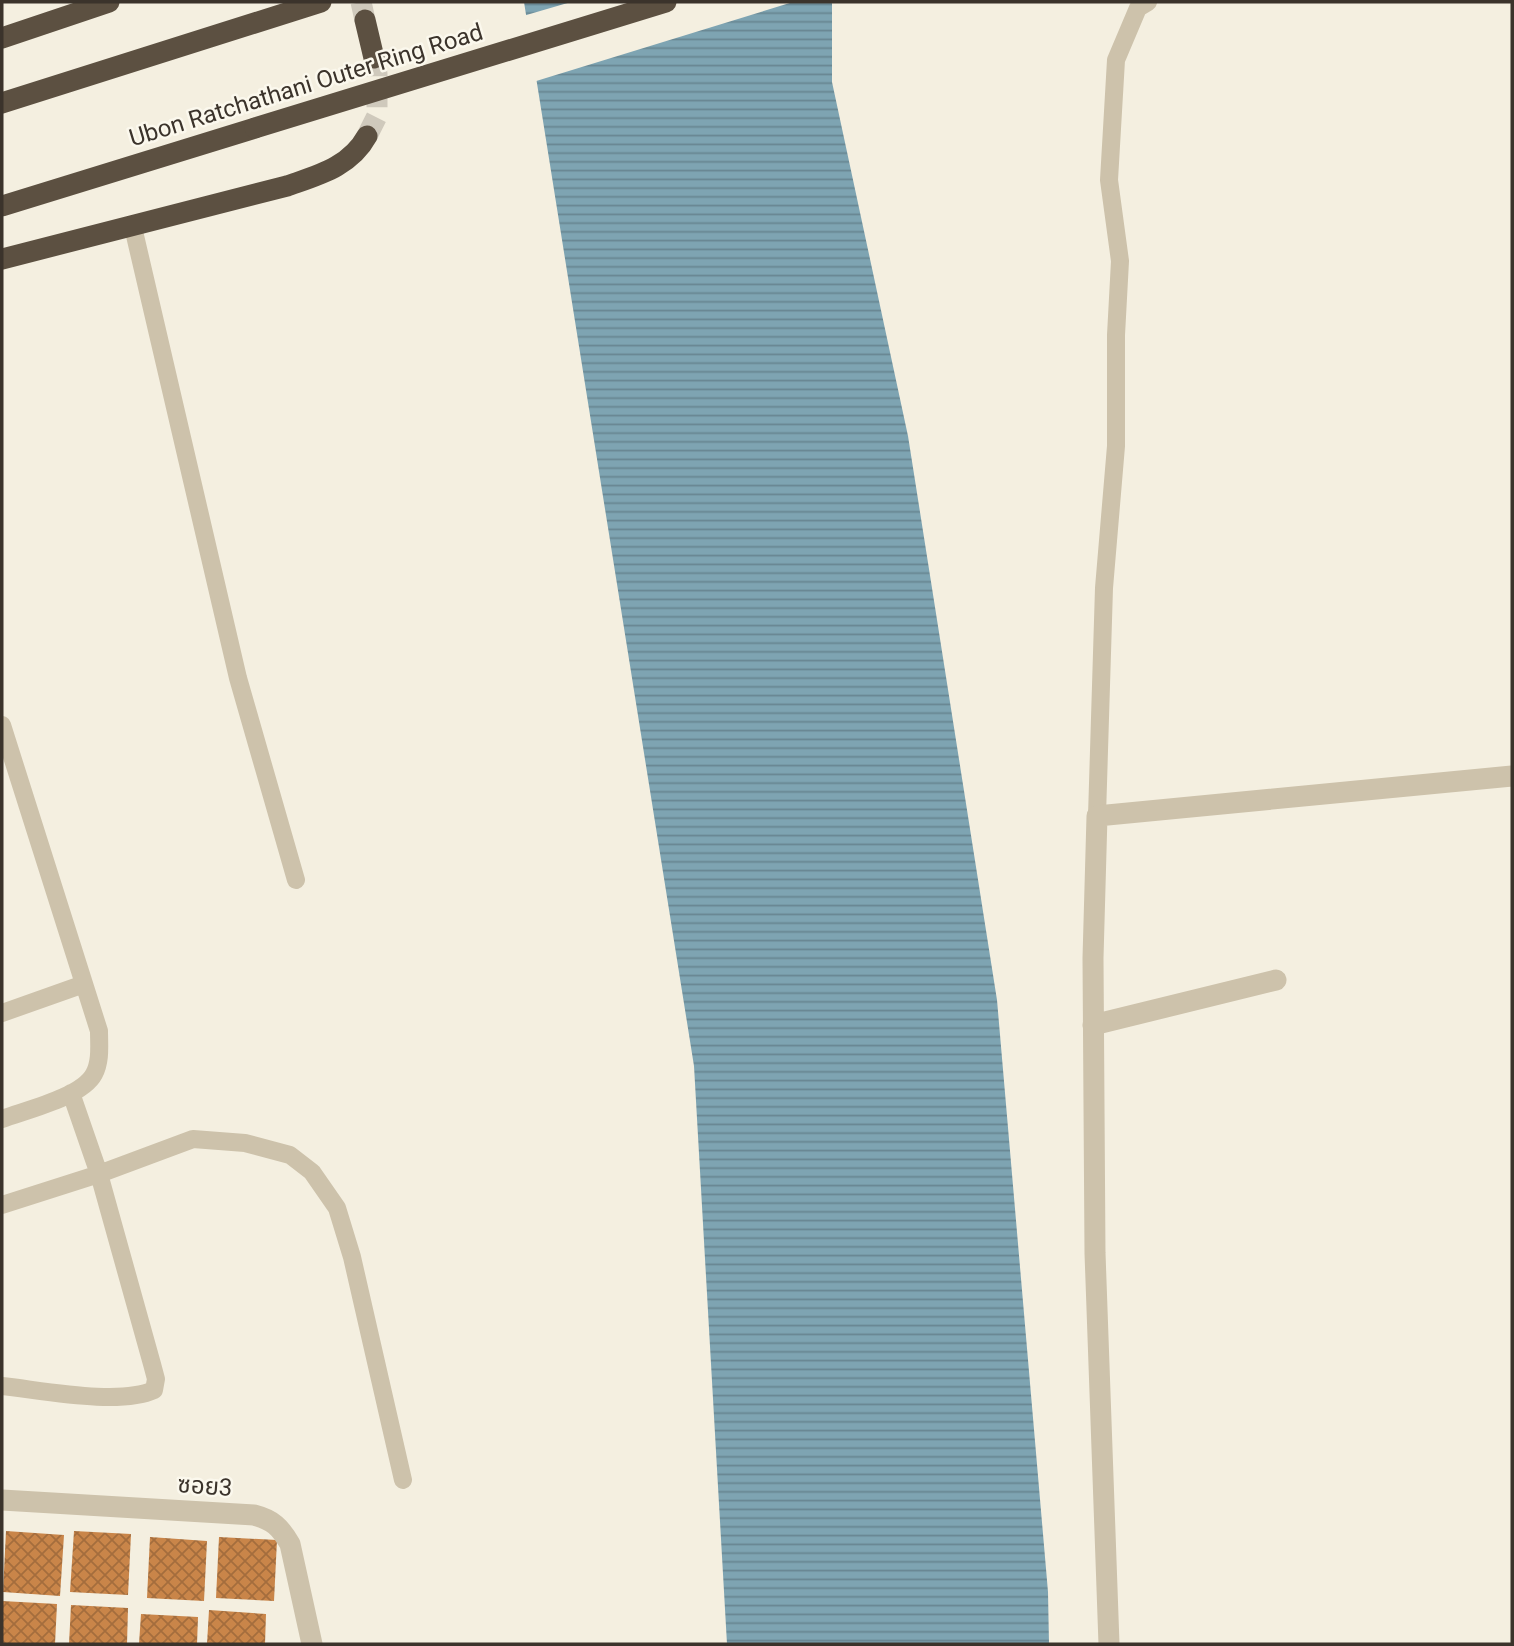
<svg xmlns="http://www.w3.org/2000/svg" width="1514" height="1646" viewBox="0 0 1514 1646" font-family="Roboto,'Noto Sans Thai',sans-serif">
	<style>
		.water { fill: url(#water-rules) }
		.pier { fill: #f4efe0 }
		.building { fill: url(#building-cross-hatch) }
		.lines { fill: none; stroke-linecap: round; stroke-linejoin: round }
		.highway-tunnel { stroke: #cfc9bc; stroke-width: 21; stroke-dasharray: 21 10; stroke-linecap: butt }
		.lane { stroke: #cdc2ab; stroke-width: 18 }
		.street { stroke: #cdc2ab; stroke-width: 21 }
		.highway { stroke: #5c5041; stroke-width: 21 }
		.highway-bridge { stroke: #5c5041; stroke-width: 21 }
		.labels { text-anchor: middle; dominant-baseline: central; stroke-width: 5; stroke-linejoin: round; paint-order: stroke }
		.street-label { font-size: 24px; fill: #3b332b; stroke: #fbf8ed }
	</style>
	<defs>
		<pattern id="water-rules" width="6" height="5" patternUnits="userSpaceOnUse" patternTransform="scale(1.75)"><rect width="6" height="5" fill="#7ea4b2"/><path d="M0 2.5h6" fill="none" stroke="#688691"/></pattern>
		<pattern id="building-cross-hatch" width="8" height="8" patternUnits="userSpaceOnUse" patternTransform="scale(1.75)"><rect width="8" height="8" fill="#c98549"/><path d="M0 0l8 8M0 8l8-8" fill="none" stroke="#a46d3d"/></pattern>
	</defs>
	<rect width="100%" height="100%" fill="#f4efe0"/>
	<path class="water" d="M524 2H832V82L908 436 997 1000 1048 1592 1049 1644H727L694 1066Z"/>
	<path class="pier" d="M571 2H793L533 82 523 16Z"/>
	<path class="building" d="M6 1531 64 1535 60 1596 3 1592Z
		M74 1531 131 1534 128 1595 70 1592Z
		M150 1537 207 1541 204 1601 147 1598Z
		M219 1537 277 1540 274 1601 216 1598Z
		M2 1601 57 1604 55 1644H2Z
		M71 1605 128 1608 127 1644H69Z
		M209 1610 266 1614 265 1644H207Z
		M141 1614 198 1617 197 1644H139Z"/>
	<g class="lines">
		<path class="highway-tunnel" d="M361 2 365 20
			M367 136 377 116V74L374 58"/>
		<path class="lane" d="M133 227 238 678 296 880
			M2 725 99 1031C99 1045 101 1061 94 1074 82 1097 26 1110 2 1119
			M1097 816 1104 588 1116 446V335L1120 261 1109 180 1116 60 1138 8 1148 2
			M2 1013 84 984
			M2 1205 99 1174 193 1139 245 1143 290 1155 312 1172 337 1208 352 1257 403 1480
			M2 1386C41 1390 119 1406 154 1390L156 1379 152 1364 99 1174 71 1093"/>
		<path class="street" d="M1093 1025 1276 980
			M2 1500 254 1515C273 1520 280 1527 290 1544L312 1644
			M1109 1644 1095 1253 1093 958 1097 816 1512 776"/>
		<path class="highway" d="M365 20 374 58
			M2 38 109 2
			M2 103 321 2
			M2 206 255 128
			M2 259 287 186C318 175 350 167 367 136"/>
		<path class="highway-bridge" d="M255 128 666 2"/>
	</g>
	<g class="labels">
		<g class="street-label">
			<text transform="translate(306 85) rotate(-17)">Ubon Ratchathani Outer Ring Road</text>
			<text transform="translate(205 1486) rotate(4)">ซอย3</text>
		</g>
	</g>
	<rect width="1514" height="1646" fill="none" stroke="#3b332b" stroke-width="7"/>
</svg>
